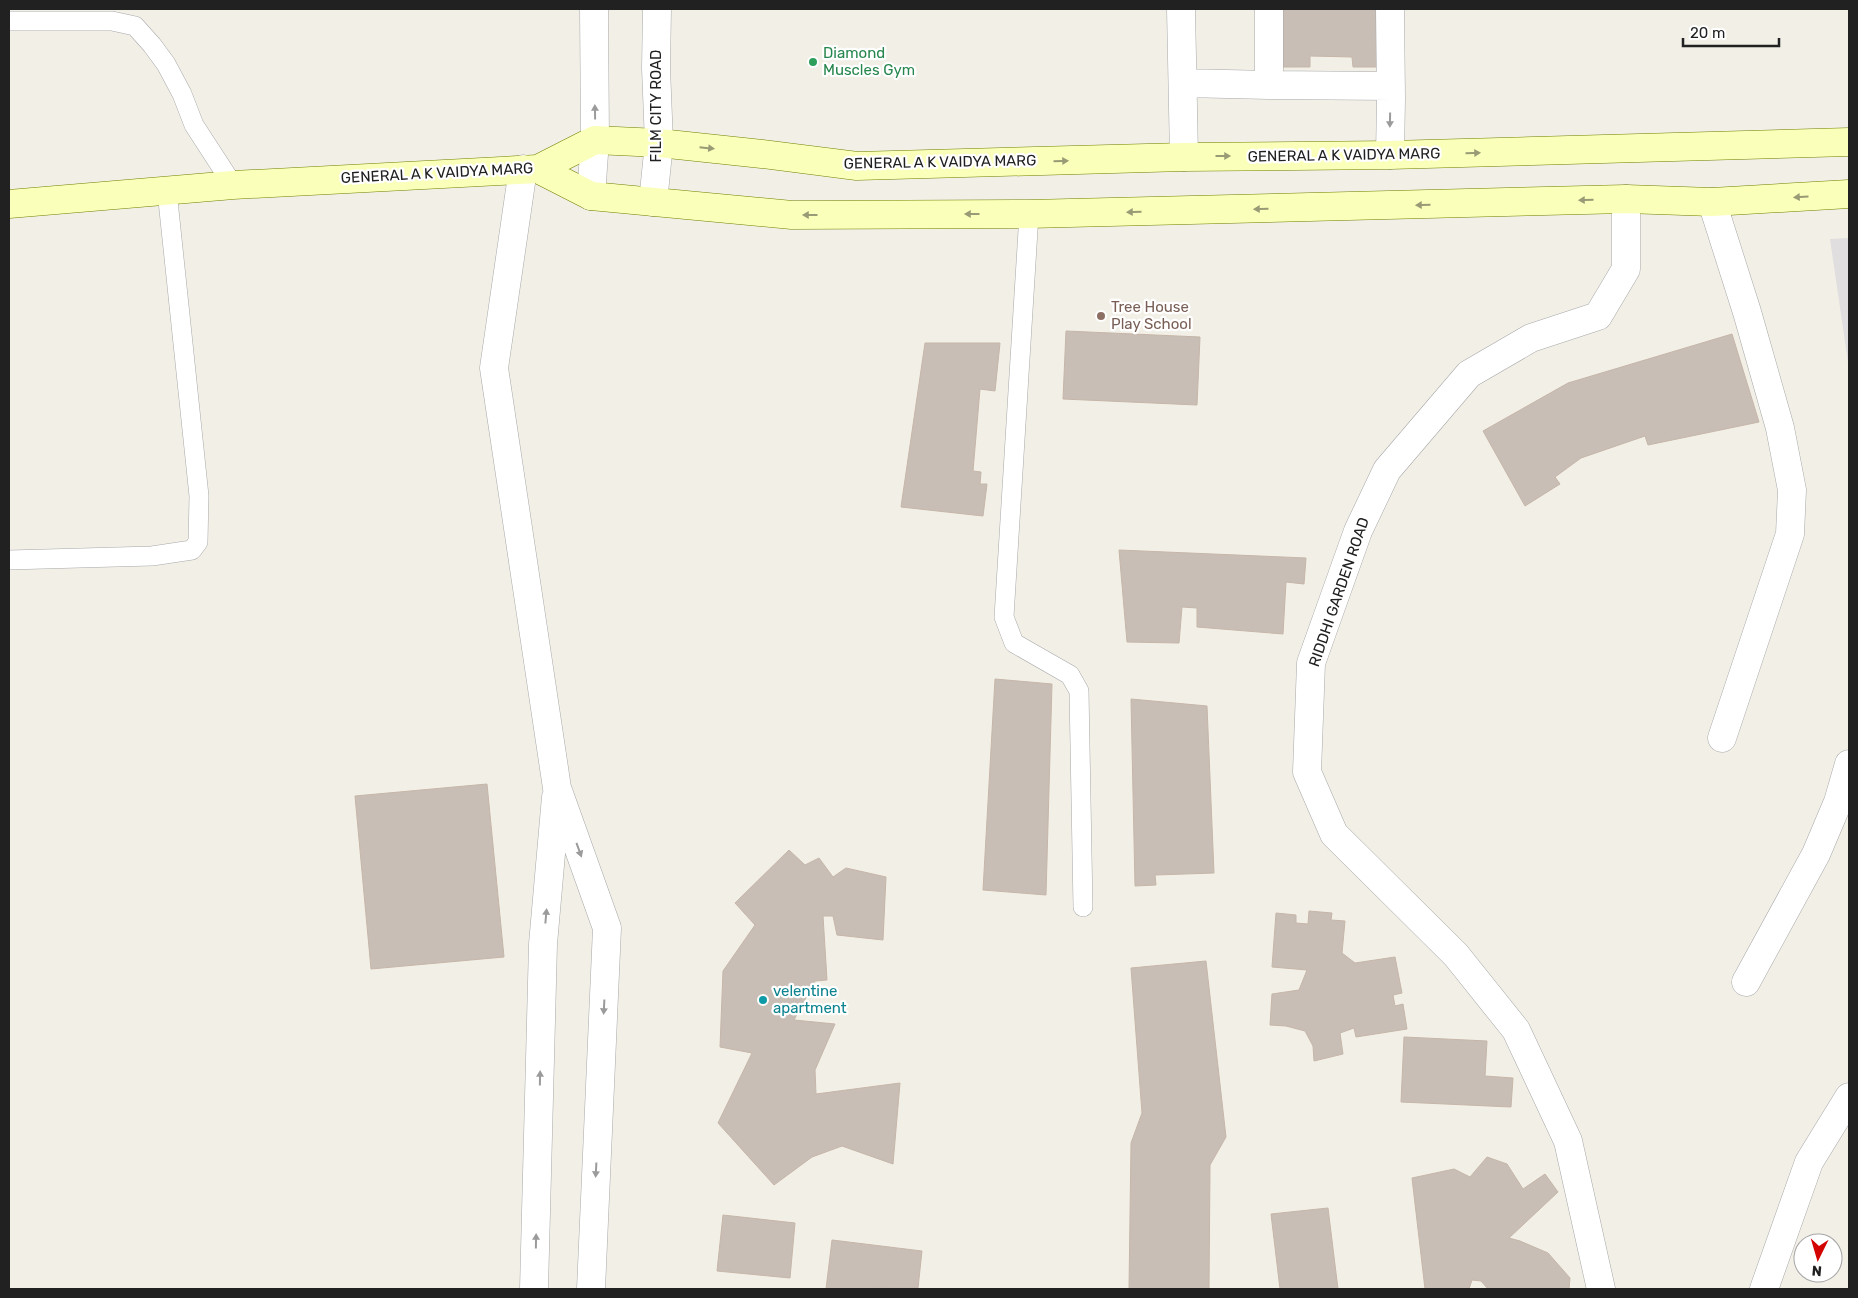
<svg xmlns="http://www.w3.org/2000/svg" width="1858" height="1298" viewBox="0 0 1858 1298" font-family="Rubik,sans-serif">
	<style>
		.residential { fill: #e0dede }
		.building { fill: #c8beb6; stroke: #c6b6a8 }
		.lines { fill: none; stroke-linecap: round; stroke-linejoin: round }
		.service-casing { stroke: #a8a8a8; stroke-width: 20 }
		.minor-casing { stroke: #a8a8a8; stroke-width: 29 }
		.tertiary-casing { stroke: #a8a8a8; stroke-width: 29 }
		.secondary-casing { stroke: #718100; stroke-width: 29 }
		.service { stroke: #fff; stroke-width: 19 }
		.minor { stroke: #fff; stroke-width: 28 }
		.tertiary { stroke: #fff; stroke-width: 28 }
		.secondary { stroke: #faffb9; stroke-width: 28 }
		.oneway { fill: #9b9b9b }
		.oneway2 { fill: #989b75 }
		.leisure-dot { fill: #2e9e5b; stroke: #fff; stroke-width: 2 }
		.education-dot { fill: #8d6e63; stroke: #fff; stroke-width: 2 }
		.culture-dot { fill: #0f9aa8; stroke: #fff; stroke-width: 2 }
		.labels { text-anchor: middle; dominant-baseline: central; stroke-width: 4.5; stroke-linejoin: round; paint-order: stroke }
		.leisure-label { font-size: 15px; fill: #27864d; stroke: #fff; text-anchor: start }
		.street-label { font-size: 15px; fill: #212121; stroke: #fff }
		.education-label { font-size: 15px; fill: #785e54; stroke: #fff; text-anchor: start }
		.culture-label { font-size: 15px; fill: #0d838f; stroke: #fff; text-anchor: start }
	</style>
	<rect width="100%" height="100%" fill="#f2efe7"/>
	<path class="residential" d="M1849 238V369L1830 239Z"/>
	<path class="building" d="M1281 9H1379V67H1353L1352 57 1310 56V67H1281Z
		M1066 331 1200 337 1197 405 1063 399Z
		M1732 334 1759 422 1648 445 1645 436 1581 458 1555 477 1560 484 1525 506 1483 431 1568 383Z
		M925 343H1000L995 391 980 389 973 471 981 472 980 484H987L983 516 901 507Z
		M1119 550 1306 558 1304 584 1286 582 1283 634 1197 627V608L1182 607 1179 643 1127 642Z
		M995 679 1052 684 1046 895 983 890Z
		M1131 699 1207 706 1214 873 1155 875 1156 885 1135 886Z
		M487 784 504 957 371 969 355 796Z
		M789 850 805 865 819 858 833 877 846 868 886 877 883 940 837 935 833 916H823L827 980 815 981 794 1020 835 1024 815 1070 816 1094 900 1083 893 1164 842 1146 812 1157 774 1185 718 1123 752 1053 720 1047 723 971 755 925 735 903Z
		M1309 911 1332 913 1331 920 1345 921 1342 953 1355 963 1395 957 1402 993 1393 995 1395 1006 1403 1004 1407 1029 1356 1037 1354 1028 1340 1033 1343 1054 1314 1061 1313 1046 1305 1031 1286 1026 1270 1025 1272 994 1299 990 1307 970 1272 967 1276 913 1296 915V923L1308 924Z
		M1206 961 1226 1137 1210 1165 1209 1289H1129L1131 1143 1142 1113 1131 968Z
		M1404 1037 1487 1041 1485 1076 1513 1078 1511 1107 1401 1102Z
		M1487 1157 1507 1164 1523 1189 1545 1174 1558 1192 1509 1238 1520 1241 1548 1253 1570 1278 1569 1289H1488L1481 1281 1472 1280 1469 1289H1425L1412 1178 1454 1169 1470 1177Z
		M1328 1208 1338 1289H1280L1271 1214Z
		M723 1215 795 1223 790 1278 717 1271Z
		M832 1240 922 1251 918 1288 826 1289Z"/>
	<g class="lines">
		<defs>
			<path id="service" d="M9 21H112L135 26 152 45 166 64 182 94 194 125 233 185
				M1029 214 1004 617 1014 643 1070 675 1079 691 1083 907
				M9 560 152 556 192 550 198 542 199 496 167 191"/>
			<path id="minor" d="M1181 9 1184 157
				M1269 9V85L1391 86
				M1184 83 1269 85
				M1390 155 1391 99 1390 9
				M523 169 494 368 557 788 607 928 591 1289
				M1712 202 1747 312 1780 428 1792 490 1790 534 1722 738
				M1746 982 1816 854 1838 802 1849 764
				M534 1289 543 944 556 797
				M1601 1289 1568 1141 1516 1030 1456 955 1334 834 1307 772 1311 663 1358 531 1387 470 1469 374 1531 338 1598 316 1626 269V199
				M1764 1289 1809 1162 1849 1097"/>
			<path id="tertiary" d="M591 196 595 140 594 9
				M653 202 659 143 656 68 657 9"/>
			<path id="secondary" d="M538 169 591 196 792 215 1029 214 1626 199 1712 202 1849 194
				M9 204 233 185 538 169 595 140 659 143 762 154 857 166 1184 157 1390 155 1849 142"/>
		</defs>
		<use href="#service" class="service-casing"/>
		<use href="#minor" class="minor-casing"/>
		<use href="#tertiary" class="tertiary-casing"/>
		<use href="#secondary" class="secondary-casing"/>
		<use href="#service" class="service"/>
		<use href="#minor" class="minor"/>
		<use href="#tertiary" class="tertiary"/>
		<use href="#secondary" class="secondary"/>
	</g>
	<defs><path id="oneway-solid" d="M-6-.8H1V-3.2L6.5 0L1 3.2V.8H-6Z" transform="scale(1.25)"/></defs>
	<g class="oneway">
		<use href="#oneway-solid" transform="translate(595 112) rotate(-91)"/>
		<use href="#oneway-solid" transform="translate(1390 120) rotate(91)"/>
		<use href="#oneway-solid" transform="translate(579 850) rotate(70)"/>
		<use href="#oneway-solid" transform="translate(546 916) rotate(-85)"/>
		<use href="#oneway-solid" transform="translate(604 1007) rotate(93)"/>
		<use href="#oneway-solid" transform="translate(540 1078) rotate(-89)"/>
		<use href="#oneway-solid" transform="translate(596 1170) rotate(93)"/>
		<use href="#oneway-solid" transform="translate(536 1241) rotate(-89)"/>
	</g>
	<g class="oneway2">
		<use href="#oneway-solid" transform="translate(707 148) rotate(6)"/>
		<use href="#oneway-solid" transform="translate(1473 153) rotate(-2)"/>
		<use href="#oneway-solid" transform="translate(1223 156)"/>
		<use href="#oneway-solid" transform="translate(1061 161) rotate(-2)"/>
		<use href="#oneway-solid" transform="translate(1801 197) rotate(177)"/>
		<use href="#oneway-solid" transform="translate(1586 200) rotate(179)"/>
		<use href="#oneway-solid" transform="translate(1423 205) rotate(179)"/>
		<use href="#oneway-solid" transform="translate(1261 209) rotate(179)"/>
		<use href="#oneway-solid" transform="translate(1134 212) rotate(179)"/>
		<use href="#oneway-solid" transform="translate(972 214) rotate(180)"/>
		<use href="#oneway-solid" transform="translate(810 215) rotate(180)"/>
	</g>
	<circle class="leisure-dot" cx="813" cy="62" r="5"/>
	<circle class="education-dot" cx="1101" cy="316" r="5"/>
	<circle class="culture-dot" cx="763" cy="1000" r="5"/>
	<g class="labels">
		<g class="leisure-label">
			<text x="823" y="53">Diamond<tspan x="823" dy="17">Muscles Gym</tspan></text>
		</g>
		<g class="street-label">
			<text transform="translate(656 106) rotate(-90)">FILM CITY ROAD</text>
			<text transform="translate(1344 155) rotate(-1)">GENERAL A K VAIDYA MARG</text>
			<text transform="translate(940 162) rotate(-1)">GENERAL A K VAIDYA MARG</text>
			<text transform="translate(437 173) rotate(-3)">GENERAL A K VAIDYA MARG</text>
			<text transform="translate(1339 592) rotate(-71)">RIDDHI GARDEN ROAD</text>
		</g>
		<g class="education-label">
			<text x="1111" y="307">Tree House<tspan x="1111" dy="17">Play School</tspan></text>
		</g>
		<g class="culture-label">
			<text x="773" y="991">velentine<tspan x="773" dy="17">apartment</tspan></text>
		</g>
	</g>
	<rect width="1858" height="1298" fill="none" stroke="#212121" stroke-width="20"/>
	<g transform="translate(1818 1258) rotate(185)"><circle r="24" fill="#ffffff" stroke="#a6a6a6"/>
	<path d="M0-4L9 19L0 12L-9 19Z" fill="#d30300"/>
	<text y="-8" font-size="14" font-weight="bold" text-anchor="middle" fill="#212121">N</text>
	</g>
	<path d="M1683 38v8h96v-8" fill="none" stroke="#212121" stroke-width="2.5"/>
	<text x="1690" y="38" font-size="15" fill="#212121" stroke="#ffffff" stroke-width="4" paint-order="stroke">20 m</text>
</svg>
